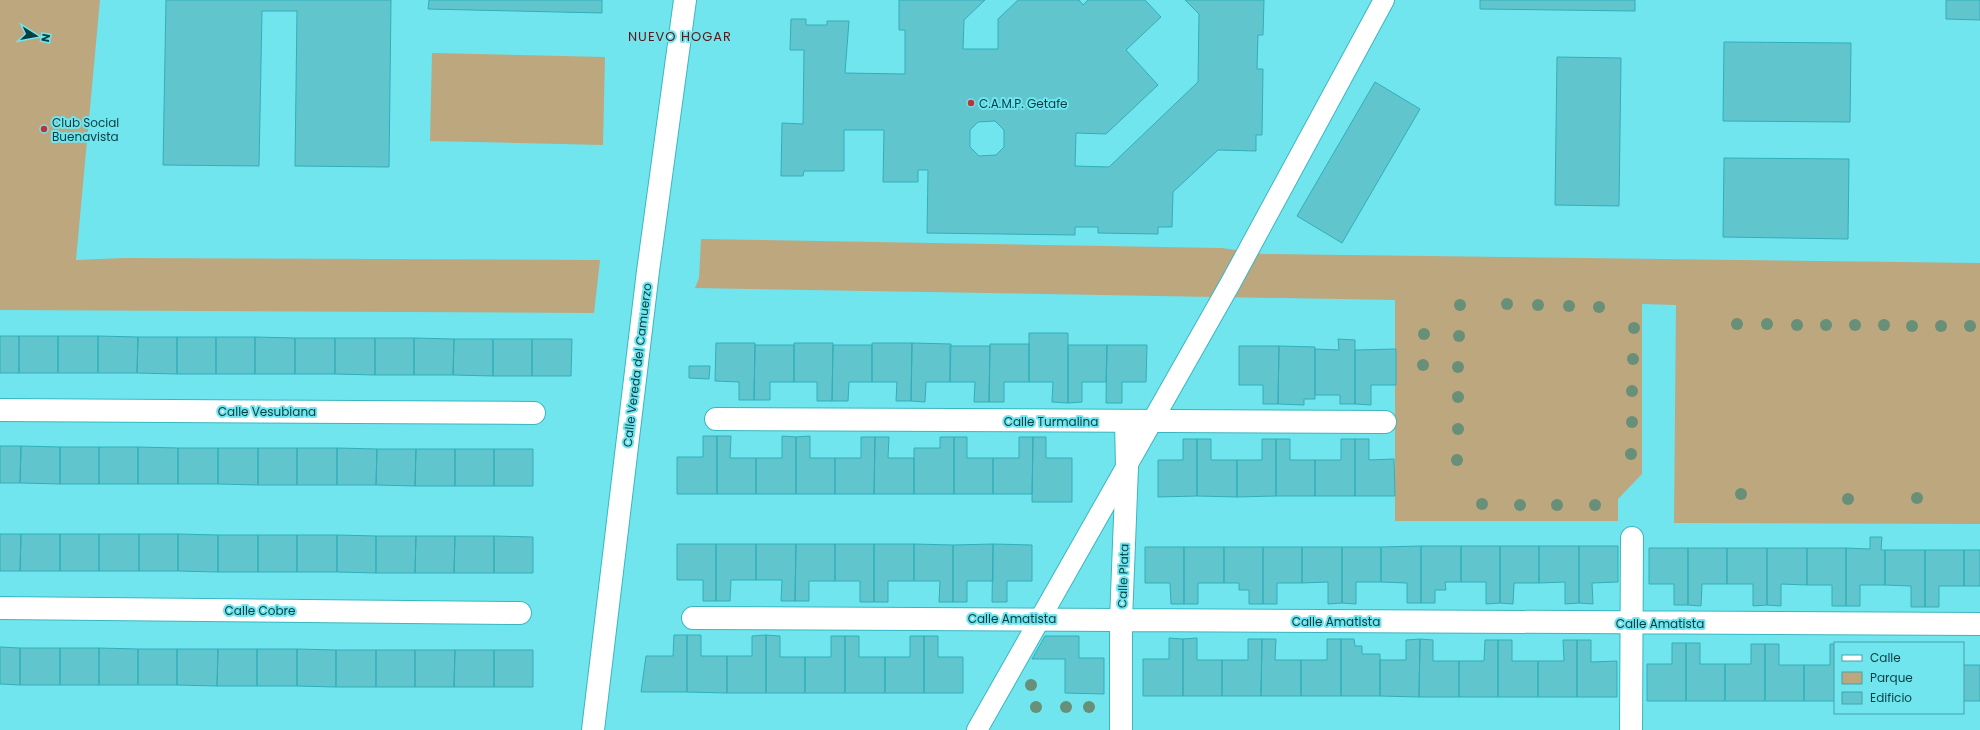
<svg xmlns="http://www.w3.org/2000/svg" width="1980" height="730" viewBox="0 0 1980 730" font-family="Poppins,sans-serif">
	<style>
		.green { fill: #bca77f }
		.building { fill: #61c5ce; stroke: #30afb9; fill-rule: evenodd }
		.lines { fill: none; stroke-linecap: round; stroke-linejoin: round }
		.pedestrian-casing { stroke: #3bb6c0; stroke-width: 22 }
		.minor-casing { stroke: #3bb6c0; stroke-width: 24 }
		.tertiary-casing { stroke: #3bb6c0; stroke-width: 24 }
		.pedestrian { stroke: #fff; stroke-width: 20 }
		.minor { stroke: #fff; stroke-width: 22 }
		.tertiary { stroke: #fff; stroke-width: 22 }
		.tree { fill: #688f77 }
		.poi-dot { fill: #c13139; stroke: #70e5ee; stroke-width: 1.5 }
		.labels { text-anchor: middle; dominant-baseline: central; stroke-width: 4; stroke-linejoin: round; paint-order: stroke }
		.poi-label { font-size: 12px; fill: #073e42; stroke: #70e5ee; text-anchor: start }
		.street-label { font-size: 12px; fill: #073e42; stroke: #70e5ee }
		.neighbourhood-label { font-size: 13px; letter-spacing: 1px; fill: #5d181a; stroke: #70e5ee }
	</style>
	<rect width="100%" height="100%" fill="#70e5ee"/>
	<path class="green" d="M0 0H100L76 260 124 258 600 260 594 313 0 310Z
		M432 53 605 57 603 145 430 141Z
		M701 239 1222 248 1262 254 1980 263V524L1674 523 1676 305 1642 304V474L1618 499V521H1395V300L695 288 699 278Z"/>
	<path class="building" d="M166 0H391L389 167 295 166 297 11H262L259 166 163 165Z
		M429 0H602V13L428 9Z
		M899 0H985L964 20 963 49H998V19L1018 0H1079L1083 5 1088 0H1145L1161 17 1126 50 1158 85 1106 134 1076 133 1075 166 1109 167 1198 82 1199 14 1185 0H1264L1263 35H1258L1257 69H1263L1262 135H1256V151L1218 150 1173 192 1172 227H1158V234L1098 233V227H1075V235L927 233 928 170H918V182H883L884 130H844V171H804L803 176H781L782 123 803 124 804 50H790L791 19H806V25H827V21H849L845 73 905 74V30H899ZM995 121 1004 130V147L996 155 979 156 970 147V130L978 122Z
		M1480 0H1635V11L1480 9Z
		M1946 0H1980V20L1946 19Z
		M1724 42 1851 43 1850 122 1723 121Z
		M1557 57 1621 58 1619 206 1555 205Z
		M1375 82 1420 109 1342 243 1297 216Z
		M1724 158 1849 159 1848 239 1723 237Z
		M1029 333H1068V403L1052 402 1053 382H1029Z
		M0 336H19V373H0Z
		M19 336H58V373H19Z
		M58 336H98V373H58Z
		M98 336 138 337 137 373H98Z
		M138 337H177V374L137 373Z
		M177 337H216V374H177Z
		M216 337H255V374H216Z
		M255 337 295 338V374H255Z
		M295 338H335V374H295Z
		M335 338H375V375L335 374Z
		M375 338H414V375H375Z
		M414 338 454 339 453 375H414Z
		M454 339H493V376L453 375Z
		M493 339H532V376H493Z
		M532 339H572L571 376H532Z
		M1338 339 1355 340V404H1340V395H1315V349L1339 350Z
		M716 343H755L754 400H739V382L715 381Z
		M794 343H833L832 401H817V382H794Z
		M872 343H912L911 401H896L897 382H872Z
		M912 343 951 344 950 382H926L925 402 911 401Z
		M990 344H1029V382H1004V402H989Z
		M755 345H794V382H770V400H754Z
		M833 345H872V382H849L848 401H832Z
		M1068 345H1107L1106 382H1082V402L1068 403Z
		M1107 345H1147L1146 382H1122V403H1106Z
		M950 346H990L989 402H974L975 382H950Z
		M1239 346H1279L1278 404H1263V385H1239Z
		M1279 346 1315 347V399H1304V405L1278 404Z
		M1396 349V385H1371V405L1355 404V350Z
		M689 366H710L709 379 689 378Z
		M703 436H717V494H677V457H703Z
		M717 436H731L730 458H756V494H717Z
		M782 436 796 437V494H756V458H782Z
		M810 436V458H835V494H796V437Z
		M861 437H875L874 494H835V458H861Z
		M875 437H889L888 458H914V494H874Z
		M940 437H954V494H914V448H940Z
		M954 437H967V458H993V494H954Z
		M1019 437H1033L1032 494H993V458H1019Z
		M1033 437H1046V458H1072V502H1032Z
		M1183 439H1197V496L1158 497V460H1183Z
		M1197 439H1211V460H1237V497L1197 496Z
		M1262 439H1276V496L1237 497V460H1262Z
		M1276 439H1290V460H1315V496H1276Z
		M1341 439H1355V496H1315V460H1341Z
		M1355 439H1369V460L1394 459 1395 496H1355Z
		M0 446H21L20 483H0Z
		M21 446 60 447V484L20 483Z
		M60 447H99V484H60Z
		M99 447H138V484H99Z
		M138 447 178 448V484H138Z
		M178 448H218V484H178Z
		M218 448H258V485L218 484Z
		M258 448H297V485H258Z
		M297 448H337V485H297Z
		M337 448 377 449 376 485H337Z
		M377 449H416L415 486 376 485Z
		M416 449H455V486H415Z
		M455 449H494V486H455Z
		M494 449H533V486H494Z
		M0 534H21L20 571H0Z
		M21 534H60V571H20Z
		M60 534H99V571H60Z
		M99 534H139V571H99Z
		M139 534H178V571H139Z
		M178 534 218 535V572L178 571Z
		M218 535H258V572H218Z
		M258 535H297V572H258Z
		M297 535H337V572H297Z
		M337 535 376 536V573L337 572Z
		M376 536H416L415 573H376Z
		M416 536H455L454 573H415Z
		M455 536H494V573H454Z
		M494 536 533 537V573H494Z
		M1870 537H1882L1881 550H1885V585H1860V606H1846V548L1870 549Z
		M677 544H716V601H703V580H677Z
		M716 544H756V580H731L730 601H716Z
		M756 544H796L795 601H781L782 580H756Z
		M796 544H835V581H809V601H795Z
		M835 544H874V602H860V581H835Z
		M874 544H914V581H888V602H874Z
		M914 544 953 545V602H939L940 581H914Z
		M993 544 1032 545V581H1007V602H992Z
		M993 544V581H967V602H953V545Z
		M1421 546H1461V582H1445L1446 590H1435V603H1421Z
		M1421 546V603H1407V583L1381 582V547Z
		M1461 546H1500V603L1486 604V582H1461Z
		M1500 546H1539V583H1514L1513 604 1500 603Z
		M1539 546H1579V603L1565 604V582L1539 583Z
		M1579 546H1618V582L1592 583 1593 604 1579 603Z
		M1145 547H1184V604H1171L1170 583H1145Z
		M1184 547H1224V583H1198V604H1184Z
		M1224 547H1263V604H1249V590H1239V583H1224Z
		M1263 547H1302V583H1277V604H1263Z
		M1302 547H1342V603L1328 604V582L1302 583Z
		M1342 547H1381V582H1356V604L1342 603Z
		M1649 548H1688V605H1674V584H1649Z
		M1688 548H1727V584H1702L1701 606 1688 605Z
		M1727 548H1767V605L1753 606V584H1727Z
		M1767 548H1807V585L1781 584V606L1767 605Z
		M1807 548H1846V606H1832V585H1807Z
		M1885 550H1925V607H1911V586L1885 585Z
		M1925 550H1964V586H1939V607H1925Z
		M1964 550H1980V586H1964Z
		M674 635H687V692H641L646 656H673Z
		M687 635H701V656H727V693L687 692Z
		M766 635V693H727V656H752V636Z
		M766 635 780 636V657H805V693H766Z
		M831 636H845V693H805V657H831Z
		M845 636H859V657H885V693H845Z
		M910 636H924V693H885V657H910Z
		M924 636H938V657H963V693H924Z
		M1045 636H1079V658H1104V694L1065 693V659H1032Z
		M1169 638 1183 639V696H1143V659H1169Z
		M1197 638V660H1222V696H1183V639Z
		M1248 639H1262L1261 696H1222V660H1248Z
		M1262 639H1276L1275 660H1301V696H1261Z
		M1327 639H1341V696H1301V660H1327Z
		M1341 639H1354L1355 646H1362V654H1380V696H1341Z
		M1420 639 1419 697 1380 696V660H1406V640Z
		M1420 639 1433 640V661H1459V697H1419Z
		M1485 640H1498V697H1459V661H1484Z
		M1498 640H1512V661H1538V697H1498Z
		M1563 640H1577V697H1538V661H1564Z
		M1577 640H1591V662L1617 661V697H1577Z
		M1672 643H1686V701H1647V664H1672Z
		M1686 643H1700V664H1725V701H1686Z
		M1751 644H1765V701H1725V664H1751Z
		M1765 644H1779V665H1804V701H1765Z
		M1830 644H1835V701H1804V665H1830Z
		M0 647 20 648V685L0 684Z
		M20 648H60V685H20Z
		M60 648H99V685H60Z
		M99 648 138 649V685H99Z
		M138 649H177V685H138Z
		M177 649H218L217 686 177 685Z
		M218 649H257V686H217Z
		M257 649H297V686H257Z
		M297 649 336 650V687L297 686Z
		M336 650H376V687H336Z
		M376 650H415V687H376Z
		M415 650H455L454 687H415Z
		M455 650H494V687H454Z
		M494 650H533V687H494Z
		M1963 665H1980V701H1963Z"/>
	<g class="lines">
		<defs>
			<path id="pedestrian" d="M977 730 1230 284 1384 0"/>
			<path id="minor" d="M0 410 534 413
				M716 419 1385 422
				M0 608 520 613
				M693 618 1980 624
				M1121 730V620L1127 467 1126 421
				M1631 730 1632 538"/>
			<path id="tertiary" d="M593 730 648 271 685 0"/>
		</defs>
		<use href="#pedestrian" class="pedestrian-casing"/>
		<use href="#minor" class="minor-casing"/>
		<use href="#tertiary" class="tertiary-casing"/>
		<use href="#pedestrian" class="pedestrian"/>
		<use href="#minor" class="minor"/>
		<use href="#tertiary" class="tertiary"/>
	</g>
	<g class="tree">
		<circle cx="1507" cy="304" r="6"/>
		<circle cx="1460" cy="305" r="6"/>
		<circle cx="1538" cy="305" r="6"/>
		<circle cx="1569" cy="306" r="6"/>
		<circle cx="1599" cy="307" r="6"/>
		<circle cx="1737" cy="324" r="6"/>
		<circle cx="1767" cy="324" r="6"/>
		<circle cx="1797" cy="325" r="6"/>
		<circle cx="1826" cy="325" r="6"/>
		<circle cx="1855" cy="325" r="6"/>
		<circle cx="1884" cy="325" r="6"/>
		<circle cx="1912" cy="326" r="6"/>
		<circle cx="1941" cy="326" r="6"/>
		<circle cx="1970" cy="326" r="6"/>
		<circle cx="1634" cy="328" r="6"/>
		<circle cx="1424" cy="334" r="6"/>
		<circle cx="1459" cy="336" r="6"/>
		<circle cx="1633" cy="359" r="6"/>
		<circle cx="1423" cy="365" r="6"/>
		<circle cx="1458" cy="367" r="6"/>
		<circle cx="1632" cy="391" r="6"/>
		<circle cx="1458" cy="397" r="6"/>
		<circle cx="1632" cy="422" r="6"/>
		<circle cx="1458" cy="429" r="6"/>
		<circle cx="1631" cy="454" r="6"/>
		<circle cx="1457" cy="460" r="6"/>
		<circle cx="1741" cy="494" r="6"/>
		<circle cx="1917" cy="498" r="6"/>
		<circle cx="1848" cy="499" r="6"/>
		<circle cx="1482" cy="504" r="6"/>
		<circle cx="1520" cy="505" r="6"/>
		<circle cx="1557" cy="505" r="6"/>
		<circle cx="1595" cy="505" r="6"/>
		<circle cx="1031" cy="685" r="6"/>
		<circle cx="1036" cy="707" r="6"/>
		<circle cx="1066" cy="707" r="6"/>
		<circle cx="1089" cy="707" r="6"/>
	</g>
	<g class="poi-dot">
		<circle cx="971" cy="103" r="4"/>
		<circle cx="44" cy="129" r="4"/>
	</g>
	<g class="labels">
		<g class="poi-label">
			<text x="979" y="103">C.A.M.P. Getafe</text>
			<text x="52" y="122">Club Social<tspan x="52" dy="14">Buenavista</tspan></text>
		</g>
		<g class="street-label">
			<text transform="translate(637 365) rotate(-83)">Calle Vereda del Camuerzo</text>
			<text x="267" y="411">Calle Vesubiana</text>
			<text x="1051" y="421">Calle Turmalina</text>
			<text transform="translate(1123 576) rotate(-88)">Calle Plata</text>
			<text x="260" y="610">Calle Cobre</text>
			<text x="1012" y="618">Calle Amatista</text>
			<text x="1336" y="621">Calle Amatista</text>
			<text x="1660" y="623">Calle Amatista</text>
		</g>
		<g class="neighbourhood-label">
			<text x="680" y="36">NUEVO HOGAR</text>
		</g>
	</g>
	<rect x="1834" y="642" width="130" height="72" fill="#70e5ee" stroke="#46a2a9"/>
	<rect x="1842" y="655" width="20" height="6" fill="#ffffff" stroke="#46a2a9"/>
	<text x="1870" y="662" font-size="12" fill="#073e42">Calle</text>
	<rect x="1842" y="672" width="20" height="12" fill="#bca77f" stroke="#46a2a9"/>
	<text x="1870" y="682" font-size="12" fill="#073e42">Parque</text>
	<rect x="1842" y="692" width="20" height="12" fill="#61c5ce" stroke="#46a2a9"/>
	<text x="1870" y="702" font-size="12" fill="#073e42">Edificio</text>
	<g transform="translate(36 36) rotate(101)" stroke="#70e5ee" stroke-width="3" paint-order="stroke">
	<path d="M0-3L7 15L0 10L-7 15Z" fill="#073e42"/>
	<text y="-6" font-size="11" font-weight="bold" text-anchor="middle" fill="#073e42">N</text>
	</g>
</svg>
